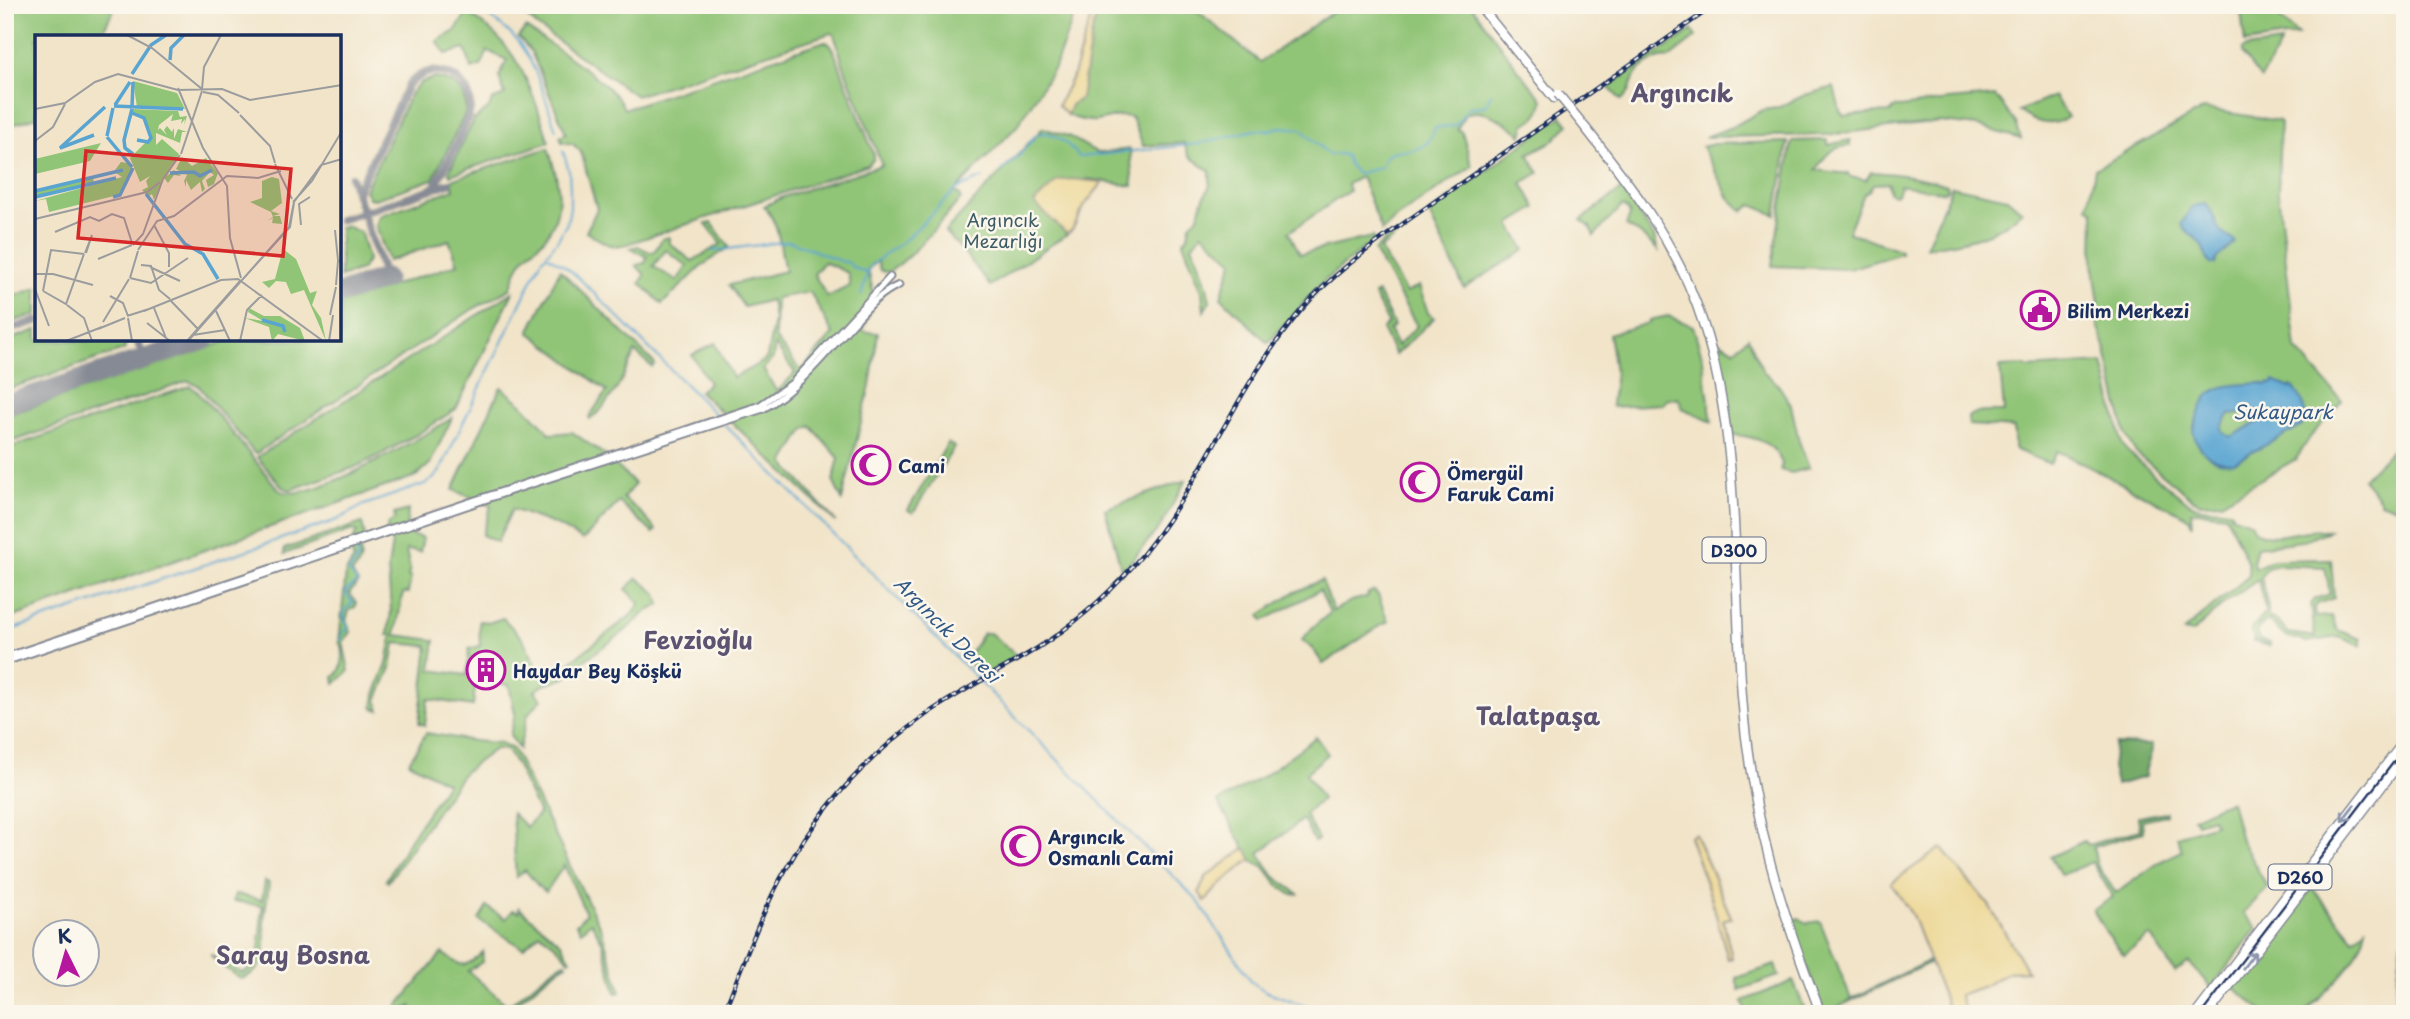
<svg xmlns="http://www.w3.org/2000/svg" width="2410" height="1019" viewBox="0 0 2410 1019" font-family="'Playpen Sans',sans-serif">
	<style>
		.green { fill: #90c476; stroke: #567a6a; stroke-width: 2; fill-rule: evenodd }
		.forest { fill: #74aa67; stroke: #486c62; stroke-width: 2 }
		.sand { fill: #eeda9e; stroke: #84847e; stroke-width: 2 }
		.water { fill: #59a4d1; stroke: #3a6a98; stroke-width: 2; fill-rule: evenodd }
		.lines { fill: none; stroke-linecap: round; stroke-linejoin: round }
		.stream { stroke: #59a4d1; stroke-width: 2 }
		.taxiway { stroke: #868a94; stroke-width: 8 }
		.runway { stroke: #868a94; stroke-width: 21 }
		.secondary-casing { stroke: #868a94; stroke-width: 9 }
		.highway-casing { stroke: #868a94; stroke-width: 11 }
		.secondary { stroke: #fff; stroke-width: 5 }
		.highway { stroke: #fff; stroke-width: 8 }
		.tram { stroke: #1b2f5e; stroke-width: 2 }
		.rail-casing { stroke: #1b2f5e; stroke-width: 4.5 }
		.rail { stroke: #fbf7ec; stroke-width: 2; stroke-dasharray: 5; stroke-linecap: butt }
		.highway-bridge-casing { stroke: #868a94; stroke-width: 11; stroke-linecap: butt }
		.highway-bridge { stroke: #fff; stroke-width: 8 }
		.oneway { stroke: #8d97ae }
		.labels { text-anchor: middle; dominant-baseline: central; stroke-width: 5; stroke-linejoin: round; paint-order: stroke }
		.shield { fill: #fbf7ec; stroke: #5e6b89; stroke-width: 2 }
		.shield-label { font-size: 16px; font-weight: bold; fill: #1b2f5e }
		.park-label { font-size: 18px; fill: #3e5c65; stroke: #fbf7ec }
		.poi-label { font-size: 18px; font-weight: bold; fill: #1b2f5e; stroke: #fbf7ec; text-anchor: start }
		.water-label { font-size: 19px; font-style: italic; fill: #315886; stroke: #fbf7ec }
		.district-label { font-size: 24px; font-weight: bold; fill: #5d5472; stroke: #fbf7ec }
		.inset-river { fill: none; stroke: #59a4d1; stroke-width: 3.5 }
		.inset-road { fill: none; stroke: #9b9c9e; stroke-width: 2 }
		.view { fill: #d62828; fill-opacity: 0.15; stroke: #d62828; stroke-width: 3.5 }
		.inset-edge { fill: none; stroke: #1b2f5e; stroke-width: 3.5 }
	</style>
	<rect width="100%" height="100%" fill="#fbf7ec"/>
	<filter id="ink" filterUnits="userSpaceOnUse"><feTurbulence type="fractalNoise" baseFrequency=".0143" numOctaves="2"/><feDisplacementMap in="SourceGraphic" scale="14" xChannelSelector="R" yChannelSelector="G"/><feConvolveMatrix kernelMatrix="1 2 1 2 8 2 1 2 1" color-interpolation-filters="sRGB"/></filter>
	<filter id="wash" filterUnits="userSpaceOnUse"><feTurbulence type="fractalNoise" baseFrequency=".00686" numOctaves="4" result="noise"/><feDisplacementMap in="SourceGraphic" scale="28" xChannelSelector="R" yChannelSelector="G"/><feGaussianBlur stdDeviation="1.57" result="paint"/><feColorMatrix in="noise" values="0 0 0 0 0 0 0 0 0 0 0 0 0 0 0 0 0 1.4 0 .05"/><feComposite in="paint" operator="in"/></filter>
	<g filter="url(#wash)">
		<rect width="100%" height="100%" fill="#f1e4c9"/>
		<path class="green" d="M5 5H116L100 37H37V117L5 127Z
			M526 5H1078L1055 66 1018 125 954 192 959 194 961 199C944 217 911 259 890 271 885 273 885 272 880 270L877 261 868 269 875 301 862 331 878 333 870 386 842 500 833 481 839 458 811 426 804 430 784 463 836 522 699 391 709 383 692 355 715 343 733 378 764 361 767 357 774 320 771 300 744 307 729 285 785 271C779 245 781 227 764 206L783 197 882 165 843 64 834 34 831 33 636 96 537 26 519 10ZM824 262 848 273 850 286 827 297 814 274ZM810 292 833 334 801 371 775 338 776 298ZM775 345 795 373 777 392 763 369 773 358Z
			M1103 5H1190L1260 62 1343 5H1471L1516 67 1543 100C1541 113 1536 118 1525 124L1522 135C1509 124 1483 106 1466 114L1457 129 1462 132 1472 166 1396 218 1382 231 1361 177 1347 184 1349 191 1289 232 1300 254 1372 237 1374 240 1323 282 1268 343 1221 297 1233 261 1202 233 1192 245C1200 263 1207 281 1210 301L1204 311 1202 291 1183 242 1188 236 1190 224 1199 216 1202 202 1210 185V171L1189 156 1184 143 1143 146 1132 118C1119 113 1110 119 1097 121 1086 122 1077 119 1067 115L1071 105 1081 98 1093 26Z
			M2240 5H2265L2298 35 2245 43Z
			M467 13C519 44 531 88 549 142L450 175 449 172 474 120 489 108 492 100 505 95 499 77 507 60 488 51 481 66 472 69 465 49 446 54 437 41 455 31Z
			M526 28C549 44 616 85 624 109L822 42H827L832 46 874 155 873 160 868 165 621 246 609 245 586 232 597 209 581 152 573 144 562 142 560 136 566 133 531 51 518 37Z
			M1692 30 1696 37 1669 58C1659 55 1640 67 1635 76 1629 87 1632 93 1621 100L1608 87Z
			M2281 43 2261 79 2242 54V50L2246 48Z
			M435 78C456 80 468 94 465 114L433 179 375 199 369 198 365 190 411 93 422 82Z
			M1834 87 1840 111 1844 116 1890 112 1894 108 1948 100 1995 96 2016 123 2021 139 1977 126 1941 122 1826 135 1705 137 1732 127 1763 110 1777 108 1805 95Z
			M2054 96 2068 117C2053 128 2033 123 2019 111Z
			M2204 109 2280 121 2278 192 2296 349 2342 401 2311 436 2296 459 2221 502 2200 503 2194 500 2136 453 2130 443 2125 433 2105 347 2093 309 2099 303 2093 263 2094 211 2088 207 2095 169Z
			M1562 116 1569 124 1553 141 1528 154 1539 173 1522 183 1536 208 1510 224 1525 250 1464 288 1429 214C1474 181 1516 147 1562 116Z
			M1043 128 1070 137 1098 153 1130 149 1133 186 1088 179 1035 203 1067 234 990 286 963 251 945 232Z
			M1828 140V145L1850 140V146C1832 145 1824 157 1816 170L1848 174 1850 177 1866 180 1871 172C1897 173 1922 177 1947 185L1948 189 1944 192 1900 185 1897 194 1894 195 1889 192 1888 183 1873 184 1868 192 1864 194 1848 232 1900 250 1901 253 1849 269 1772 266 1792 141Z
			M1788 142 1776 215 1752 205 1743 211 1729 198 1702 147 1713 144Z
			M548 148C559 180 567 211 543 240 536 248 525 254 520 264 516 271 513 281 510 289L473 309 255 454 198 385 188 381 5 444V416L230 340H340V303L458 264 449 240 388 261 376 226 379 216 454 189 451 180Z
			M1952 186 2007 198 2022 211C1997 237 1960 243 1926 247Z
			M1622 189 1654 237 1658 250 1639 233 1626 226 1630 215 1628 210 1622 206 1594 236 1590 227 1581 220Z
			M712 223 729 247 702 266 662 304 640 283 645 275 636 265 645 263 647 257 631 248 638 246C656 256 653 254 662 239L669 237V243L692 261 721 244 706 224ZM666 250 687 266 677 281 653 266Z
			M347 226 361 233 368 260 361 270 340 277V228Z
			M1391 235 1394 238 1380 249 1406 293 1419 286 1428 313 1434 318 1395 355 1382 330 1388 323 1374 295 1378 293 1394 326 1389 330 1397 346 1417 326 1374 251Z
			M560 270 655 364 652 367 635 352 618 387 600 411 590 419 589 417 607 391 529 332Z
			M37 288V314L5 324V299Z
			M513 292 456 409 418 434 378 456 353 468 290 490 282 487 257 457Z
			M1668 316 1693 326 1703 360 1712 422 1682 408 1680 400 1677 398 1666 399 1663 404 1612 407C1609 396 1615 390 1615 379 1615 364 1611 348 1609 334L1649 323V320Z
			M37 330V340L127 341 124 350 5 390V341Z
			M1748 337 1763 371 1779 386 1791 405 1799 441 1809 468 1792 473 1780 470 1782 464C1775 443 1754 436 1733 435L1726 388 1713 339 1735 350Z
			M2103 363 2122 444 2127 451C2144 465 2177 498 2195 506 2208 512 2220 505 2232 512L2231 515 2250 522 2253 529C2273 546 2306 525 2329 531L2301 541 2257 547 2253 563 2255 568 2273 560 2331 559 2334 598 2317 604 2315 609 2316 617 2332 616 2337 630 2361 639V646L2339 637 2306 642C2299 637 2291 640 2284 635 2275 630 2277 623 2266 621L2260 626 2257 633 2259 640 2270 643V646L2254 642 2251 629 2266 612 2258 580 2226 602 2192 633 2184 631 2249 576 2248 563 2226 515 2191 511 2192 526 2190 520 2184 515C2141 495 2100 471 2057 451L2050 464 2014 449V428L1969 425 1968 416C1980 411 1991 412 2004 412L2000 367 2026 366 2027 368ZM2278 565 2325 567 2330 594 2315 599 2311 604 2315 637 2288 633 2277 621 2268 617V608L2261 577 2267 568Z
			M190 386 196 390 217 414 279 490C306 507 425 435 452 418L430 464 416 476 5 620V449Z
			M501 387 522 404 551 434 572 432 605 455 635 484 623 498 639 511 656 530 653 533 619 502 583 540 556 525 512 509 497 542 482 535 491 506 453 490Z
			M948 443 954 447 913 513 908 510Z
			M2398 444 2405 448V511L2380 502V499L2363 479Z
			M1186 480 1160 527 1122 572 1105 509Z
			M408 510 406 533 423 538 420 552 406 550 410 569 408 576 411 578 408 593H403L395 635 435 640 431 670 467 675 469 649 480 646 479 621 491 622 503 618 523 639 542 676 553 675 634 613 640 603 626 589 638 578 657 594 660 605 646 612 624 632 582 662 565 678 544 685 535 691 542 699 528 714 519 749 510 735 515 714 509 685 476 679 473 706 428 699 425 725 419 723 428 646 395 643 391 668 377 700 380 710 373 708 375 694 387 664 392 635H388L391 611 388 568 392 543 386 533 388 524 395 519 394 514Z
			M362 523 365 537 357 546C365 556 360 565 352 573L358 583 349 593 356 602V606L349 611 346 620 351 632 343 642 349 671 335 684 334 677C343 671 346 652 339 642L346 572 354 559 349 548 357 532 353 530 284 554V549Z
			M1322 580 1333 611 1351 601 1367 597 1368 593 1374 591 1378 595 1388 622 1381 625 1323 664 1313 649 1302 640 1313 627 1330 613 1320 590 1263 621 1260 615 1293 593Z
			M983 633H990L1017 656 988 673C977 674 968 666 968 656Z
			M426 733 474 741 501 743 513 749 601 929 621 992 616 993 602 941 591 922 581 931 576 924 586 914 564 865 546 892 539 887 525 870 516 878 512 813 526 827 539 814 518 768 506 749H495L464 772 388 882 386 880 410 839 447 783 409 762Z
			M1316 737 1328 754 1306 773 1322 799 1305 814 1318 840 1314 842 1303 819 1259 853 1273 875 1298 894 1292 895 1278 885 1263 866 1252 861 1218 802 1265 775Z
			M2231 801 2241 840 2268 888 2243 913 2257 928 2211 988 2189 962 2175 972 2150 936 2124 955 2106 932 2093 910 2113 897 2092 862 2061 875 2050 857 2084 841 2088 845 2140 830 2138 817 2166 812V815L2142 820 2143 832 2093 847 2097 865 2116 893 2161 861 2182 851 2177 836 2215 824 2212 818 2196 823 2193 817C2207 812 2218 804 2231 801Z
			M265 881 269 883C268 896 264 912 264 923 265 948 271 968 241 979L218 963 210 954 242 973C268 963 257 928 263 906L233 901 235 894 262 900Z
			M2312 888 2354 939 2366 928C2359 966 2328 987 2304 1014H2267L2233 987Z
			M487 907 506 919 513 910 519 912V908L561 943 571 959 569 960 557 946 540 933 523 948 479 920Z
			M1799 918 1807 923 1820 921 1851 999 1930 960 1931 962 1832 1010 1833 1014H1825L1789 921Z
			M2402 942 2405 944V1014H2395L2394 1006Z
			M483 952 482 962 468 971 507 1005C528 992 543 973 565 962L567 964C543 976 526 999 502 1012 492 1017 426 1014 410 1014L412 1006 398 1012 395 1009 442 953C462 967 465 970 483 952Z
			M1775 965 1779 976 1739 990 1736 978Z
			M1793 981 1807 1014H1747L1743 1001Z"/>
		<path class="forest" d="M2115 744 2152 745C2153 757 2144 765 2145 777L2116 785 2112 768Z"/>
		<path class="sand" d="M1095 5H1103L1093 26 1081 98 1071 105 1067 115 1058 105 1073 75Z
			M1071 179 1103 182 1085 205 1072 230 1067 234 1034 203 1057 181Z
			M1695 834 1731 917 1723 920 1732 958 1728 959 1712 900 1689 836Z
			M1941 848 1989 905 2027 971 2008 972 1984 986 1959 995 1966 1014H1950L1912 915 1891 883Z
			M1244 849 1247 850 1252 861H1249L1222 883 1205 901 1199 892 1206 877Z"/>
		<path class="water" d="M2205 203C2220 219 2210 230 2234 240L2235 243 2217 258 2215 264H2211C2204 257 2205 248 2199 242 2193 235 2186 232 2181 224L2192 207Z
			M2274 381 2290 388 2291 386C2302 394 2309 414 2302 426L2234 462C2214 465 2196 450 2193 430 2208 382 2215 387 2261 383L2266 385 2268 383 2272 384ZM2257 412 2263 414 2264 419 2231 437 2223 432 2222 427 2229 415Z"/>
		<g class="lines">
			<path class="stream" d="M474 5C487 15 501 24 513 36 536 61 545 98 556 130
				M529 11 531 5
				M1002 171C1009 165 1016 159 1022 152 1027 147 1031 139 1037 135 1050 127 1072 147 1079 157L1198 144 1254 130H1270L1280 127 1301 129 1329 155 1340 154 1346 156 1349 165 1357 174 1381 167C1383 163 1385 155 1390 153 1392 151 1398 151 1401 151 1419 151 1429 146 1435 128L1456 125 1469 107 1485 106 1491 94
				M712 251 790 241 843 262H848L852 267 866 273
				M546 255 565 266 579 278 719 418
				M861 295 870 266 906 239 957 189 983 178
				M725 425 1198 901 1252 982 1265 991 1330 1014
				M5 632 337 520 364 505 425 484 433 479 440 471 541 261 557 241 567 223 570 207V188L569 171 563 151
				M341 640 342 634 349 628C341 614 341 614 353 602L347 596 346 591 357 582 349 572C353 564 360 562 357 550L352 546"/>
			<path class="taxiway" d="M351 177 385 279
				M356 194 407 87C415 77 426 70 439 72 458 74 472 91 470 110 467 128 443 170 434 188
				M340 220 449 183
				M5 331 37 321
				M137 340 144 359"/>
			<path class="runway" d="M340 294 385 279
				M5 405 204 340"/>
		</g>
	</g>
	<g filter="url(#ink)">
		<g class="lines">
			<defs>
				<path id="secondary" d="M5 657 760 405 792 383 890 277
					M5 662 514 490 763 409C798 389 823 357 850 327 865 311 878 294 899 285"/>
				<path id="highway" d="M1479 5 1554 98
					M1576 116C1627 180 1678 243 1703 323 1741 440 1733 574 1742 696 1750 810 1780 909 1821 1014
					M2196 1014 2405 740
					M2208 1014 2405 756"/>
			</defs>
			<use href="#secondary" class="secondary-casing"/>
			<use href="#highway" class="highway-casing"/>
			<use href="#secondary" class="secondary"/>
			<use href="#highway" class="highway"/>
			<path class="tram" d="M2201 1014 2405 747"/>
			<defs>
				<path id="rail" d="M723 1014C743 965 760 914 786 869 821 807 869 755 927 714 962 690 1000 671 1036 649 1072 626 1104 599 1132 567 1197 494 1230 400 1290 324 1318 287 1354 259 1391 232L1715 5"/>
			</defs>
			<use href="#rail" class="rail-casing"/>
			<use href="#rail" class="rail"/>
			<defs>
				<path id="highway-bridge" d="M1558 94 1576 116"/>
			</defs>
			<use href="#highway-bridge" class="highway-bridge-casing"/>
			<use href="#highway-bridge" class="highway-bridge"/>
		</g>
		<defs><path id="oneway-shaft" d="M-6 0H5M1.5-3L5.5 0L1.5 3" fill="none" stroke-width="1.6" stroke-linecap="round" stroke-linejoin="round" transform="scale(1.75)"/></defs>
		<g class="oneway">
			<use href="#oneway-shaft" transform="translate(2348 813) rotate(128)"/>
			<use href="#oneway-shaft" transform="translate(2249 960) rotate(-53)"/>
		</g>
	</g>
	<defs>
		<symbol id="civic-ring" viewBox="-11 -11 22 22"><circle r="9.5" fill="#fbf7ec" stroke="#b5179e" stroke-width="1.5"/><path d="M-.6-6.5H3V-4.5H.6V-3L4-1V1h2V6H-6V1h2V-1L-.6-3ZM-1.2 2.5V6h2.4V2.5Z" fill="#b5179e"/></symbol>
		<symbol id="mosque-ring" viewBox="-11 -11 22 22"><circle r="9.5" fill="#fbf7ec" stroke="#b5179e" stroke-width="1.5"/><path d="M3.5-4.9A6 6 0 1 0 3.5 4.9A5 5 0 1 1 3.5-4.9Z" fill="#b5179e"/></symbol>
		<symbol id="building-ring" viewBox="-11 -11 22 22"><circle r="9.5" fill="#fbf7ec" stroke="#b5179e" stroke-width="1.5"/><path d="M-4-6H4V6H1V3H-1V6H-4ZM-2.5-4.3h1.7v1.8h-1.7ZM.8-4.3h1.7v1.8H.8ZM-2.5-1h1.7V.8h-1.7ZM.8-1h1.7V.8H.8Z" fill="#b5179e"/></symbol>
	</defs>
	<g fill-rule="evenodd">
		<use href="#civic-ring" x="2018" y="288" width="44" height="44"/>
		<use href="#mosque-ring" x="849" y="443" width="44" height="44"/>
		<use href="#mosque-ring" x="1398" y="460" width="44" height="44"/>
		<use href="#building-ring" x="464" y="648" width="44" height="44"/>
		<use href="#mosque-ring" x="999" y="824" width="44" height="44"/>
	</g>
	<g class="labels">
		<g class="shield">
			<rect x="1702.5" y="537.5" width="63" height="25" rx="5"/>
			<rect x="2268.5" y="864.5" width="63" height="25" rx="5"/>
		</g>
		<g class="shield-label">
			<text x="1734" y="550">D300</text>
			<text x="2300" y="877">D260</text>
		</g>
		<g class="park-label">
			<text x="1003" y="219">Argıncık<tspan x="1003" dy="21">Mezarlığı</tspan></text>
		</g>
		<g class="poi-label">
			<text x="2067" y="310">Bilim Merkezi</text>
			<text x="898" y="465">Cami</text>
			<text x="1447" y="472">Ömergül<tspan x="1447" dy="21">Faruk Cami</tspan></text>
			<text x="513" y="670">Haydar Bey Köşkü</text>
			<text x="1048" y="836">Argıncık<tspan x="1048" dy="21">Osmanlı Cami</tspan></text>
		</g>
		<g class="water-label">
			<text x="2283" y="411">Sukaypark</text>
			<text transform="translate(948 629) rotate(45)">Argıncık Deresi</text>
		</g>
		<g class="district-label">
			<text x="1682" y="92">Argıncık</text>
			<text x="698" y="639">Fevzioğlu</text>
			<text x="1538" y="715">Talatpaşa</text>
			<text x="293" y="954">Saray Bosna</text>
		</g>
	</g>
	<g transform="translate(35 35)">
		<rect width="306" height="306" fill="#f1e4c9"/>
		<path d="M98 46 142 58 150 74 102 72ZM97 74 143 76 145 82 152 81 149 90 150 84 146 89 147 84 136 86 138 79 124 90 123 95 125 93 132 100 129 95 132 91 137 97 139 93V104L143 94 152 97H147L145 108 121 98V110L127 104 144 119 132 141 139 135 146 141 139 140 133 148 129 143 119 165 117 159 114 161 118 167 107 155 113 152 111 146 115 141 105 147 95 123 115 103 108 84 98 79 95 86ZM66 108 55 126 0 139V124ZM90 121 94 126 97 137 83 160 14 177 11 164 0 166 87 142 81 138 88 134 80 135 86 127 93 128ZM147 122 157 131 171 123 183 138 179 149 173 152 171 145 179 140 175 137 167 146 170 154 167 157 165 147 156 155 151 145V152L149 146 152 140 141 134ZM237 142 244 144 247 168 236 176 245 179 238 181H245L247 189 237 188 238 183 232 186 238 182 236 177 215 167 227 163V146ZM58 143 59 147 0 161V157ZM248 214 261 224 275 258 282 256 277 270 286 283 291 306 269 255 256 259 251 247 241 246 234 253 227 247 240 244ZM214 273 229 281H245L265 293 270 306 243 299 237 306 234 292 210 283 228 286 213 277Z" fill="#90c476"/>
		<path class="inset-river" d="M135 25 136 13 149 0M97 39 116 10 131 0M80 70 95 47M79 71 148 74M97 72 98 47M97 74 89 105 90 113 98 119M97 78 109 83 116 103 113 107 102 105M59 100 25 113 70 72M72 101 78 73M72 102 97 132M135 138 159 137 165 141 177 135M0 156 88 135M111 159 150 209 168 219 183 244M0 162 81 143M78 162 85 160 98 133M227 285 248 291 250 297"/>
		<path class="inset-road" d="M92 0 117 13 167 54 169 32 186 0M143 53 168 113 192 151 195 203 206 243M168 57 183 60 204 78M0 74 30 68 60 47 83 39 143 55 187 54 215 65 307 50M205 80 235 111 240 128M0 106 18 92 30 69M146 119 167 56M240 129 257 164M128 144 145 120M258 167 277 146 307 96M0 184 112 157 125 147M119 190 134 218V232M266 190 264 169 275 162M300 195 303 225M20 197 55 182 64 186 77 179 89 183 97 208M98 210 108 199 128 144M103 215 122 186 139 181 192 141 223 143 246 136M50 218 57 200 51 218M63 224 97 210M106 230 116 231 124 255 135 264M115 232 145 246M0 239H18L58 250M95 243 116 248 153 223M95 243 103 216M208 244 255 192 259 168M301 250 303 226H307M0 254 14 291M8 256 31 269 49 219M8 256 16 215 49 219M75 261 88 268 93 281M136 266 163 294M32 270 49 283 57 306M119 273 131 303M109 276 186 245 203 244 288 306M181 276 195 306M295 280 301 252M92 281 114 274M93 283 97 306M68 287 94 244M112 288 135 306M63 294 90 283M158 300 190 295M31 306 67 292M152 306 205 246M153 306 254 192 259 167 286 130 307 124M205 306 212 275 227 260M294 306 298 280"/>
		<path class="view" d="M51 116 256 134 248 221 43 203Z"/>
		<rect width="306" height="306" class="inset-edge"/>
	</g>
	<rect width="2410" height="1019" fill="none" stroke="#fbf7ec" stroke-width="28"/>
	<g transform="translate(66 953) rotate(355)"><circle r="33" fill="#fbf7ec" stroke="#a1a7b3" stroke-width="2"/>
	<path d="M0-5L12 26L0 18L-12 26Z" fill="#b5179e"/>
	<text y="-10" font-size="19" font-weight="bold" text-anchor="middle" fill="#1b2f5e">K</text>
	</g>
</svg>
